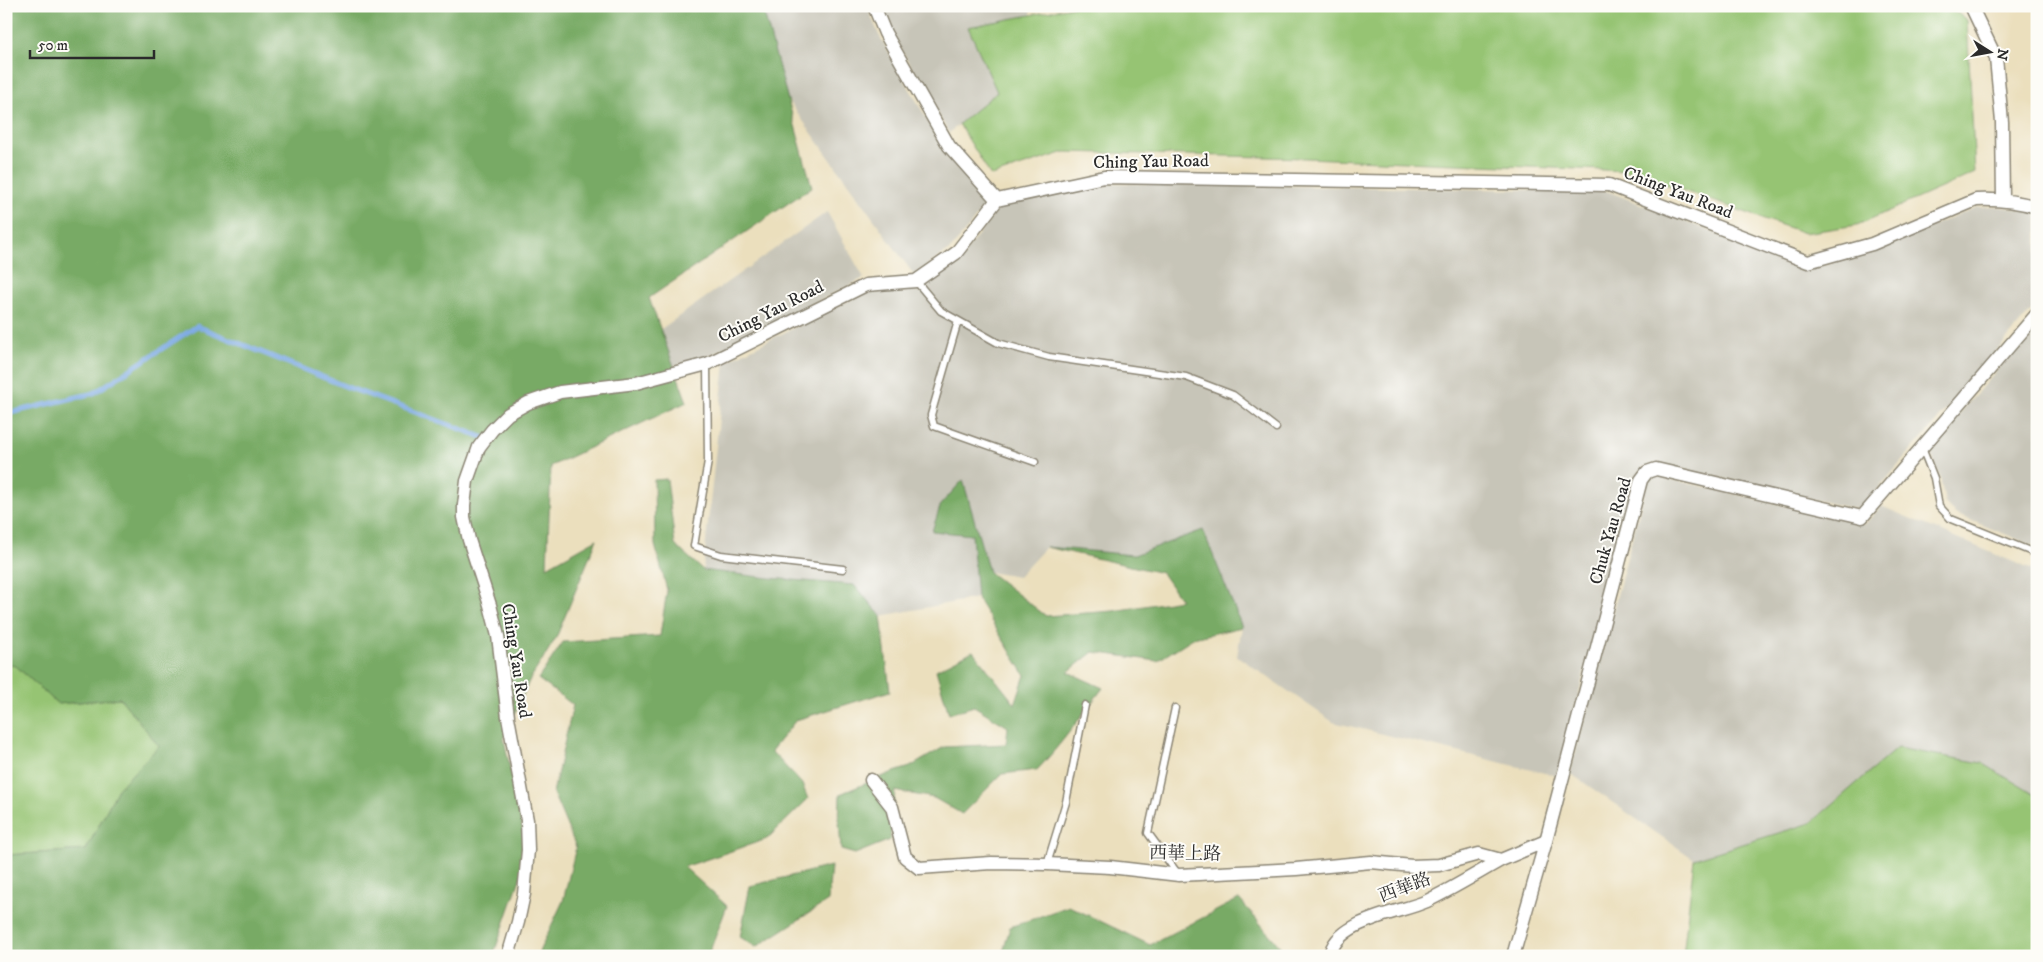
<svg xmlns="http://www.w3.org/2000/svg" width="2043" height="962" viewBox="0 0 2043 962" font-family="'IM FELL DW Pica','Noto Serif TC',serif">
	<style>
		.industrial { fill: #c7c5b8 }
		.green { fill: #96c473; stroke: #60784f }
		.forest { fill: #78aa65; stroke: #526a48 }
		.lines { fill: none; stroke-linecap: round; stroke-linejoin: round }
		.stream { stroke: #79a8e3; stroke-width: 5 }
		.lane-casing { stroke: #8b8574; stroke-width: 9 }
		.street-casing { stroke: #8b8574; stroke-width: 15 }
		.lane { stroke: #fff; stroke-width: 6 }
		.street { stroke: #fff; stroke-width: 12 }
		.labels { text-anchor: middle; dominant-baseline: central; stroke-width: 4; stroke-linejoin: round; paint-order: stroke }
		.street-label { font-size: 18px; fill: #2b2b2b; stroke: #fdfcf7 }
	</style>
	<rect width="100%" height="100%" fill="#fdfcf7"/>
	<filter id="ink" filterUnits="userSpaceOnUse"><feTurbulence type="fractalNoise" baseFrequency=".02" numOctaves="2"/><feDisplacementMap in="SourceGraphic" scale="10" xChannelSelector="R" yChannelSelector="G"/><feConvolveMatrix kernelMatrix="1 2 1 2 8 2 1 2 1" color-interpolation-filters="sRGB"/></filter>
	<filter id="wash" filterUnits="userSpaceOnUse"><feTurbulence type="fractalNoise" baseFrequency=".0096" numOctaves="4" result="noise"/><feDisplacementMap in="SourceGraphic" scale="20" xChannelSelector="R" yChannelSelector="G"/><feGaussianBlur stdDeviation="1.12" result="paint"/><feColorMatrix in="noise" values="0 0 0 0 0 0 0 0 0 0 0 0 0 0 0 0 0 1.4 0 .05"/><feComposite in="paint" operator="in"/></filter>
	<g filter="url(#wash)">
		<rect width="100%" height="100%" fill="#ebdfbd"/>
		<path class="industrial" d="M762 6H867L879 35 944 149 989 201 952 248 914 275 788 100Z
			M881 6H1031V15L969 27 997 92 949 133 890 30Z
			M1105 183 1607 191 1808 269 1874 250 1977 207 1994 206 2020 209 2037 214V304L1860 510 1656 463 1644 467 1636 476 1557 776 1333 722 1237 656 1242 627 1203 530 1134 555 1046 547 1018 577 989 572 963 481 932 531 972 535 977 598 881 616 853 585 769 578 703 570 725 362 868 291 918 287 961 257 1000 206Z
			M827 212 864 278 705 358 674 366 661 329Z
			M2037 323V547L1955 514 1945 503 1940 476 1929 449Z
			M1657 476 1865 524 1881 506 2037 572V796L1982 763 1897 748 1811 823 1694 859 1570 773 1647 482 1651 478Z"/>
		<path class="green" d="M1077 6H1947L1967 20 1975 173 1857 225 1804 233 1628 171 1306 158 1065 152 991 176 959 124 997 92 968 27Z
			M6 664 16 666 58 704 120 698 160 746 118 789 86 850 6 855Z
			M1897 748 1982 763 2037 796V956H1683L1694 859 1811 823Z"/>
		<path class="forest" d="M6 6H762L812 187 649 298 687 402 551 466 547 567 597 539 556 638 529 681 504 739 528 856 493 956H6V855L86 850 118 789 159 746 120 698 58 704 16 666 6 664Z
			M667 479 675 545 703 570 769 578 854 585 881 616 890 691 796 720 771 751 802 784 808 799 767 839 684 867 727 906 708 956H537L563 901 576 847 553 793 573 705 538 679 563 642 660 636 667 590 655 545 654 480Z
			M963 480 989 572 1046 616 1113 611 1181 600 1162 573 1046 547 1134 555 1203 530 1242 627 1193 638 1157 661 1093 652 1068 672 1103 688C1081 716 1061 745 1037 770L1002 774 962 814 934 798 895 791 890 840 855 854 841 850 839 821 840 794 891 773 910 767 944 747 1006 744 1008 727 974 706 949 714 936 670 973 651 1015 704 1025 675 977 598 972 535 932 531 941 504Z
			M831 866 828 901 756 947 740 937 750 886Z
			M1239 899 1288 956H1002L1010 927 1069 906 1150 945Z"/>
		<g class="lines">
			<path class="stream" d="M6 414 94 393 197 326 347 387 485 438"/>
		</g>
	</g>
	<g filter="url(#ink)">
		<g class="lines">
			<defs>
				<path id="lane" d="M916 281 941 311 998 343 1049 357 1186 377 1233 395 1276 428
					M958 321 931 415 934 426 1035 462
					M707 364 708 461 694 546 721 555 843 569
					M1922 448 1934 478 1939 506 1951 519 2037 554
					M1175 708 1148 833 1178 874
					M1047 864 1066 802 1085 705"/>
				<path id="street" d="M874 6 885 33 949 146 997 200
					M1971 6 1996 58 2002 122 2003 200
					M871 780 892 807 905 857 919 868 991 863 1047 864 1110 867 1179 875 1296 869 1371 862 1412 866 1439 865 1479 854 1501 860 1546 841
					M508 956 518 922 524 894 528 850 527 820 508 717 498 636 490 605 469 540 464 517V505L467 481 479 447 492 430 508 414 528 403 560 392 636 383 707 364 866 285 916 281 956 253 997 200 1104 177 1609 185 1808 262 1872 244 1976 200C1997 199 2016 201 2037 207
					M1330 956C1335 920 1401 913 1427 901 1452 889 1476 874 1501 860
					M1513 956 1546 841 1641 480 1647 472 1656 469 1862 517 2037 314"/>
			</defs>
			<use href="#lane" class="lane-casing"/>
			<use href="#street" class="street-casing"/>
			<use href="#lane" class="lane"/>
			<use href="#street" class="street"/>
		</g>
	</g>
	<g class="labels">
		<g class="street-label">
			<text transform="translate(1151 162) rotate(-1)">Ching Yau Road</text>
			<text transform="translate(1678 193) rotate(21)">Ching Yau Road</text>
			<text transform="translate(771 312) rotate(-27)">Ching Yau Road</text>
			<text transform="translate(1611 531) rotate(-74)">Chuk Yau Road</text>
			<text transform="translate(516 661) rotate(81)">Ching Yau Road</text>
			<text transform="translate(1185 854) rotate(1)">西華上路</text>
			<text transform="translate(1405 888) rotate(-21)">西華路</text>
		</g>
	</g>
	<rect width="2043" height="962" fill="none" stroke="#fdfcf7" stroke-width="25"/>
	<g transform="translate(1990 52) rotate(101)" stroke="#fdfcf7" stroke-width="4" paint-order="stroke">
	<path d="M0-4L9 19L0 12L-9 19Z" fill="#2b2b2b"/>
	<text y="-8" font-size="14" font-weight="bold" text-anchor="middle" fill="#2b2b2b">N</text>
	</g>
	<path d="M30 50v8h124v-8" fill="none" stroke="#2b2b2b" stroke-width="2.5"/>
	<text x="38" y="50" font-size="15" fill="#2b2b2b" stroke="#fdfcf7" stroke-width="4" paint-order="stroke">50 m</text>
</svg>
